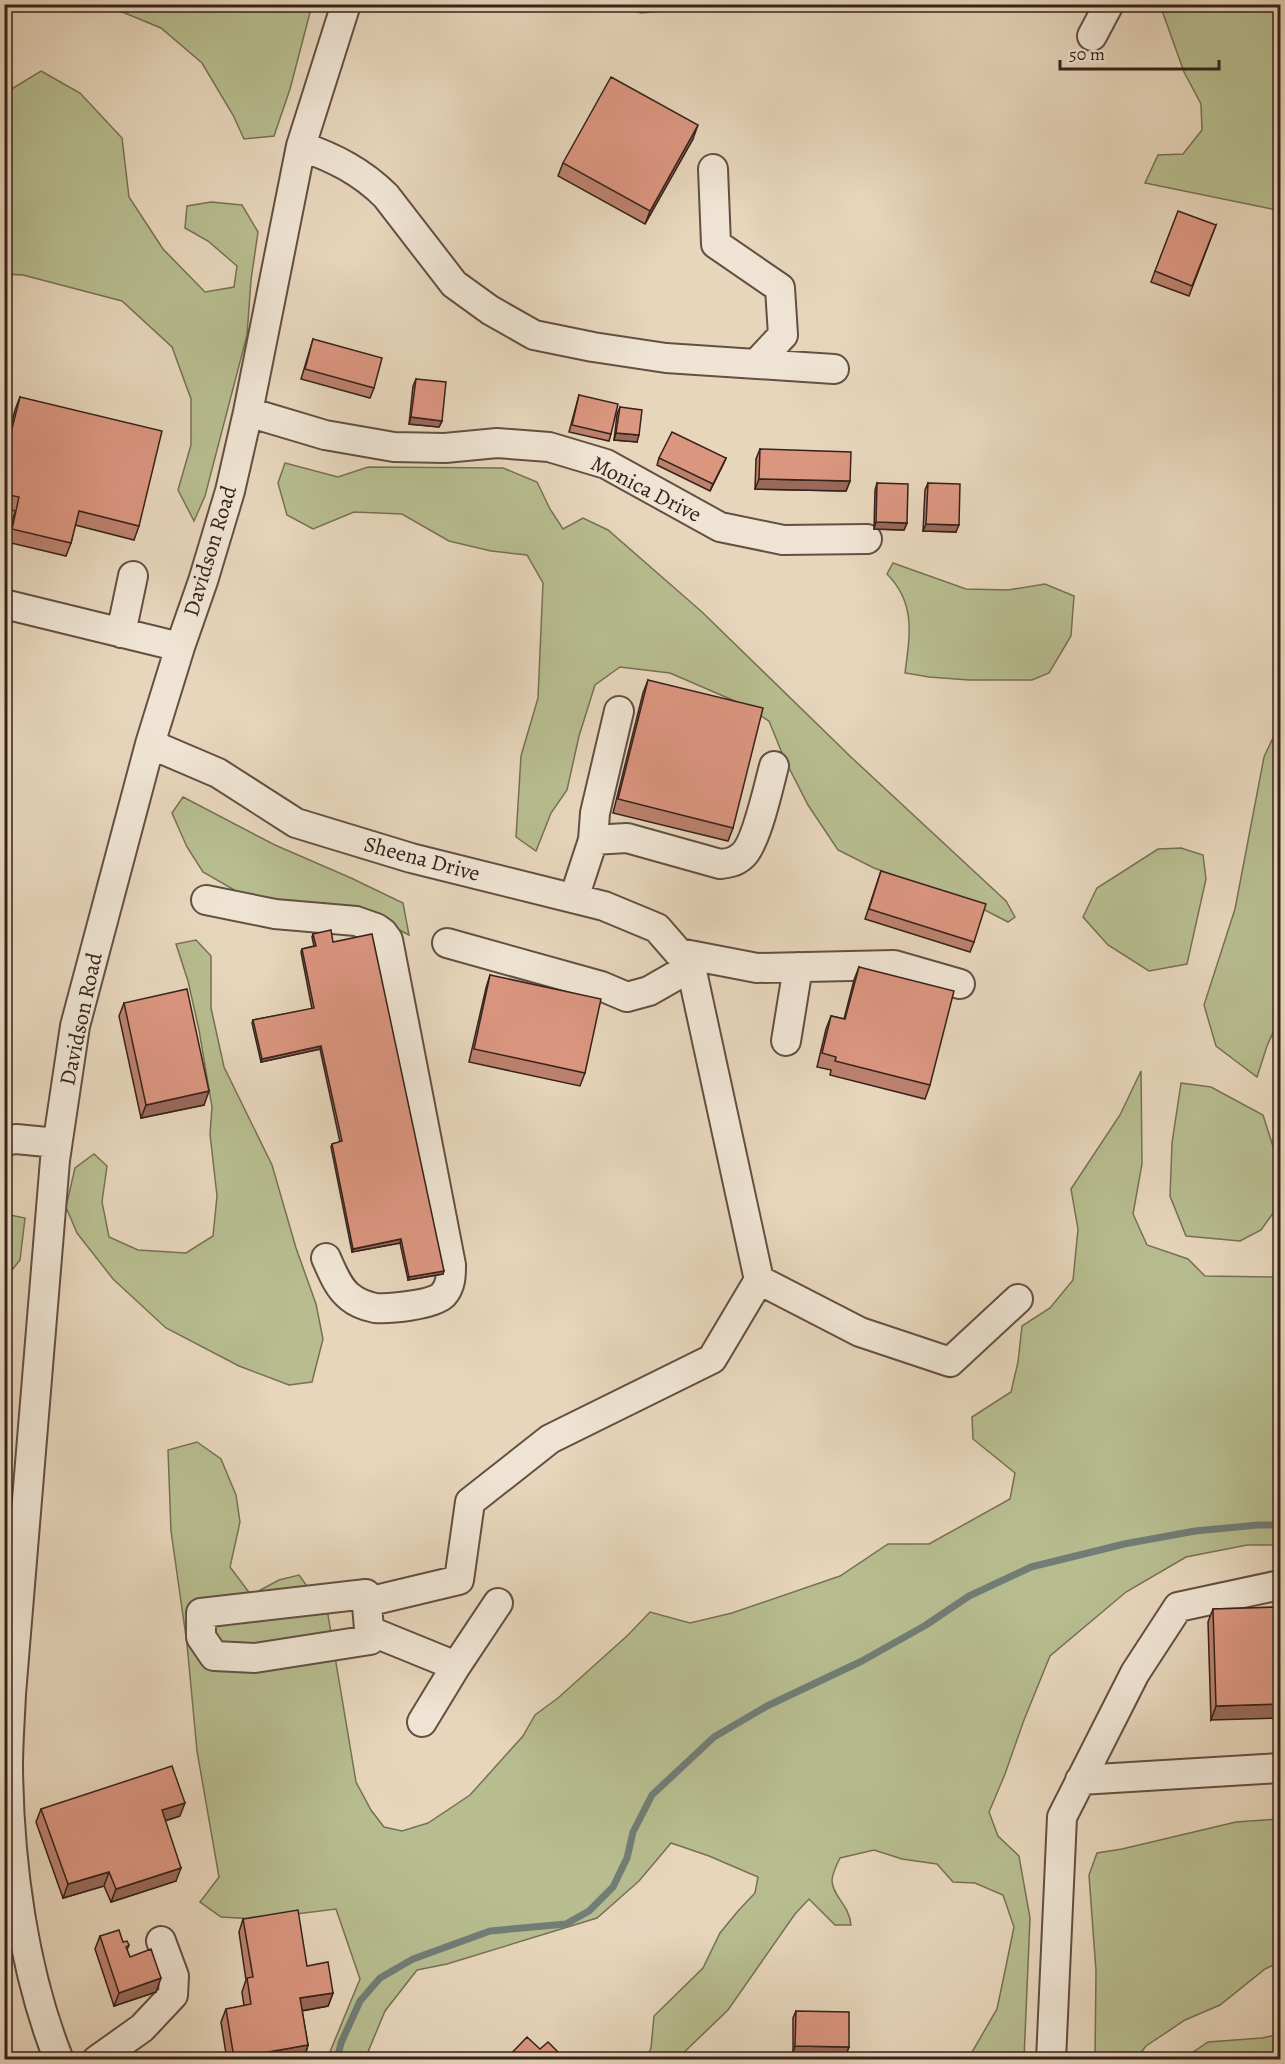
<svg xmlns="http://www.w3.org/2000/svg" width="1285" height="2064" viewBox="0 0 1285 2064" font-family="Alegreya,serif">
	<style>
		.green { fill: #b7bd8f; stroke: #777055; stroke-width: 1.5 }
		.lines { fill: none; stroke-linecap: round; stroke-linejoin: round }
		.stream { stroke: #717d76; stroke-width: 7 }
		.minor-casing { stroke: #634f43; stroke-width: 32 }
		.minor { stroke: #efe4d3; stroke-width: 28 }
		.wall { fill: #bc816e; stroke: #37221b; stroke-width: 1.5 }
		.shaded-wall { fill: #99695a; stroke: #37221b; stroke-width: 1.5 }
		.building { fill: #db9680; stroke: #37221b; stroke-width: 1.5 }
		.labels { text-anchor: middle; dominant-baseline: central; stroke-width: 4.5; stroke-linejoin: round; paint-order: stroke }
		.street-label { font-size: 22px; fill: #37221b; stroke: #efe4d3 }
	</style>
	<rect width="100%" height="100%" fill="#e7d6bc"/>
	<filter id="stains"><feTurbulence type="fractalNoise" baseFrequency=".00333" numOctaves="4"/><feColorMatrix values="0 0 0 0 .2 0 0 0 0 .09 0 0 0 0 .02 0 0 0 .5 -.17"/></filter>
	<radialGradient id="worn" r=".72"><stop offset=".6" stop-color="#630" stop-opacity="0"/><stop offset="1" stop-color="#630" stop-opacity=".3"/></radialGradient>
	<path class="green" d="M116 5H312L290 89 274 136 244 139 233 115 202 63 161 28 115 9Z
		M616 5 675 4V5L673 10 641 13Z
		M1160 5H1280V213L1277 210 1145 183 1158 155 1183 154 1202 130 1201 104 1184 72Z
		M41 71 80 93 122 138 129 197 163 249 205 292 234 287 237 266 208 241 185 228 187 206 211 202 242 205 258 232 251 280 247 335 205 496 194 521 178 490 191 445V399L172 347 122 301 23 275 5 274V93Z
		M285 463 338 477 368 467 503 468 537 482 550 509 563 529 583 518 608 530 702 612 852 758 1006 901 1015 917 1008 922 979 907 874 868 838 850 808 805 784 758 769 721 744 705 670 673 620 667 595 685 579 736 567 790 551 813 536 851 516 837 521 756 538 698 543 583 527 555 491 551 449 541 402 514 354 512 313 529 287 515 278 483Z
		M893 563 966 589 1008 590 1045 584 1074 596 1071 636 1049 673 1032 680H969L929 677 905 673C910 635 916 603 887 574Z
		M1280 723V1017L1267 1046 1257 1077 1216 1046 1204 1005 1235 909 1264 757Z
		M183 797 275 845 351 878 403 903 409 935 390 925 236 891 203 872 187 847 172 813Z
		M1181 848 1203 855 1206 879 1187 964 1149 971 1108 945 1083 917 1097 888 1158 849Z
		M196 940 211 956V1008L224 1067 272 1165 296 1248 316 1304 323 1339 312 1382 289 1385 239 1366 166 1328 113 1279 77 1233 66 1207 75 1168 94 1154 107 1166 102 1202 109 1237 138 1250 186 1253 213 1236 217 1196 210 1134 212 1107 199 1030 188 981 176 944Z
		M1141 1071 1142 1164 1133 1214 1147 1245 1188 1259 1205 1276 1280 1277V1422L1275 1457 1280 1482V1545H1247L1186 1557 1126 1592 1050 1656 1024 1720 1005 1774 989 1812 998 1836 1019 1856 1030 1918 1024 2059H968L997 2009 1006 1966 1014 1927 1003 1895 975 1883 953 1882 937 1864 902 1859 874 1850 840 1858C837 1864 832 1874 832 1881 833 1897 849 1904 851 1925H835L809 1899 795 1914 728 2010 677 2059H646L651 2048 654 2016 703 1968 720 1933 738 1911 755 1893 758 1877 709 1856 671 1843 639 1881 597 1918 447 1964 417 1970 385 2011 365 2059H327L360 1979 336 1909 256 1919 221 1917 200 1902 219 1877 197 1751 187 1644 171 1531 168 1450 197 1442 221 1459 236 1495 240 1522 230 1567 251 1595 279 1580 299 1575 328 1615 356 1782 371 1810 384 1827 402 1831 428 1823 470 1795 523 1736 535 1715 558 1698 628 1635 650 1612 690 1623 732 1613 840 1576 888 1544H929L1010 1499 1015 1473 973 1439 972 1417 1011 1392 1018 1362 1022 1326 1050 1308 1073 1280 1078 1229 1071 1189 1120 1115Z
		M1181 1083 1211 1087 1263 1115 1278 1162 1276 1209 1261 1230 1240 1241 1186 1236 1170 1196 1172 1143Z
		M5 1214 25 1218 20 1260 5 1279Z
		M1280 1819V1962L1265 1969 1220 2005 1185 2020 1146 2046 1136 2059H1095L1096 1971 1089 1875 1097 1853 1122 1849 1236 1822Z
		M1280 2034V2059H1183L1208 2042 1262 2038Z"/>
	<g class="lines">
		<path class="stream" d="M337 2060 341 2043 360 2001 380 1978 413 1959 490 1931 566 1924 589 1911 613 1887 627 1858 633 1832 652 1795 714 1737 767 1706 862 1661 926 1625 969 1596 1031 1567 1124 1544 1195 1531 1258 1525H1280"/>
		<defs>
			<path id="minor" d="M1092 36 1109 4
				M301 146C334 158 361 171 386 196L454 284 490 310 534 335 593 347 666 358 834 369
				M713 169 716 244 780 288 783 335 756 364
				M248 412 325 435 394 447 445 448 497 443 549 447 606 464 720 527 783 540 867 539
				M4 604 180 647
				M121 633 133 576
				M150 744 218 773 296 823 411 858 604 906 657 928 691 967 759 1280 712 1359 550 1439 470 1502 459 1580 367 1602
				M593 840 627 838 720 864C729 863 735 862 742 856 756 845 769 785 774 766
				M574 898 593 840 595 813 619 711
				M206 900 275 914 356 921 376 928 383 933 388 940 451 1265C451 1276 451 1286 443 1295 432 1305 390 1309 375 1308 366 1306 357 1303 350 1297 338 1288 332 1271 326 1258
				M447 943 601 986 627 997 649 991 691 967
				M679 953 757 968 894 965 960 984
				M786 1041 798 967
				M4 1141 16 1139 57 1143
				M759 1280 860 1332 950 1362 1018 1299
				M366 1594 370 1640 255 1658 214 1656 201 1637V1613Z
				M370 1631 456 1666 498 1603
				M422 1722 456 1666
				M1080 1780 1280 1768
				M59 2060C23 1970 9 1863 8 1767 8 1743 10 1718 11 1694L55 1160 75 1026 150 744 180 647 203 581 230 491 248 412 301 146 346 4
				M97 2060 142 2028 173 1995 174 1976 161 1941
				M1051 2060 1062 1817 1135 1673 1178 1607 1280 1585"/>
		</defs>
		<use href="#minor" class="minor-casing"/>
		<use href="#minor" class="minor"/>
	</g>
	<path class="wall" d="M693 139 645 224 558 176 563 163Z
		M1216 225 1189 296 1151 282 1155 271Z
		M313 339 374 388 370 398 301 379Z
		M416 379 442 421 439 427 409 424 413 386Z
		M579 395 611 434 609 441 569 432Z
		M20 397 139 526 134 540 75 525 71 543 66 556 7 542 15 511 4 508V453L15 410Z
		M620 407 637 442 614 440 617 414Z
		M760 449 850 481 846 491 755 489 756 459Z
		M659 458H726L710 491 657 465Z
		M877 483 907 523 904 530 874 529 875 490Z
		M928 483 956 532 923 531 925 490Z
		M648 680 733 828 728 841 613 813 643 693Z
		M881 871 974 942 970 952 865 919Z
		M313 934 333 942 443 1274 408 1280 400 1243 352 1252 331 1147 332 1144 340 1142 320 1049 261 1062 252 1023 253 1020 312 1009 301 952 302 949 314 946 312 937Z
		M859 967 930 1085 925 1099 830 1075 831 1070 817 1067 826 1029 831 1016 844 1019 854 980Z
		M490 975 585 1073 580 1086 469 1062 486 988Z
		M124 1003 204 1105 141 1118 119 1016Z
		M1281 1607 1211 1720 1208 1622 1213 1609Z
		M41 1809 180 1816 165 1821 176 1881 111 1902 104 1886 63 1898 36 1822Z
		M243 1919 307 1966 333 1993 328 2006 302 2011 308 2045 304 2059 227 2060 221 2022 226 2009 244 2006 242 1992 246 1980 239 1932Z
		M100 1936 123 1942 129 1945 127 1950 130 1957 156 1992 114 2006 95 1949Z
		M796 2011 849 2047 846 2054 793 2053V2018Z"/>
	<path class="shaded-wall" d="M749 4H846L843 11Z
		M698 125 693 139 645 224 650 211Z
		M411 417 442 421 439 427 409 424Z
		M616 433 639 435 637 442 614 440Z
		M726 458 723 465 710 491 713 484Z
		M759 479 850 481 846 491 755 489Z
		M876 522 907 523 904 530 874 529Z
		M926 524 959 525 956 532 923 531Z
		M321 1046 320 1049 261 1062 262 1059Z
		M209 1091 204 1105 141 1118 146 1105Z
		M401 1239 400 1243 352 1252 353 1249Z
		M444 1271 443 1274 408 1280 409 1277Z
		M1281 1704V1718L1211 1720 1216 1706Z
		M185 1803 180 1816 157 1823 162 1810Z
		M181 1868 176 1881 111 1902 116 1889Z
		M109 1872 104 1886 63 1898 68 1884Z
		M161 1978 156 1992 114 2006 119 1993Z
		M333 1993 328 2006 295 2012 300 1998Z
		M308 2045 304 2059 234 2060V2058Z
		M795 2046 849 2047 846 2054 793 2053Z"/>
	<path class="building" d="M611 77 698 125 650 211 563 163Z
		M1178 211 1216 225 1192 286 1155 271Z
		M313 339 382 358 374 388 305 369Z
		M416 379 446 382 442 421 411 417Z
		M579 395 618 404 611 434 572 425Z
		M20 397 162 431 139 526 79 511 71 543 12 529 19 497 4 494V460Z
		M620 407 642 410 639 435 616 433Z
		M672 432 726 458 713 484 659 458Z
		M760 449 851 452 850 481 759 479Z
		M877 483 908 484 907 523 876 522Z
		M928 483 960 484 959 525 926 524Z
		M648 680 763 708 733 828 618 799Z
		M881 871 986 904 974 942 869 909Z
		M331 930 333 942 372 934 444 1271 409 1277 401 1239 353 1249 332 1144 342 1141 321 1046 262 1059 253 1020 314 1008 302 949 316 946 313 934Z
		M859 967 954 991 930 1085 835 1061 836 1057 822 1053 831 1016 845 1019Z
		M490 975 601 999 585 1073 474 1049Z
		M187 989 209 1091 146 1105 124 1003Z
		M1281 1607V1704L1216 1706 1213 1609Z
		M172 1766 185 1803 162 1810 181 1868 116 1889 109 1872 68 1884 41 1809Z
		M298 1910 307 1966 328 1962 333 1993 300 1998 308 2045 234 2058 226 2009 251 2004 247 1978 253 1977 243 1919Z
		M119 1930 123 1942 127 1941 129 1945 126 1947 130 1957 151 1949 161 1978 119 1993 100 1936Z
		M796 2011 849 2012V2047L795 2046Z
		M527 2037 540 2049 548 2042 566 2060H505Z
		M447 2054 466 2055 465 2060H447Z"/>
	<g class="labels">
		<g class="street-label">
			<text transform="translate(646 489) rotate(27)">Monica Drive</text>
			<text transform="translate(210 551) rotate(-73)">Davidson Road</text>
			<text transform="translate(422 859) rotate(15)">Sheena Drive</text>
			<text transform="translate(81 1019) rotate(-78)">Davidson Road</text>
		</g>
	</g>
	<rect width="1285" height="2064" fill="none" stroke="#e7d6bc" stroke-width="24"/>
	<rect x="6" y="6" width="1273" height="2052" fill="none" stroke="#37221b" stroke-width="3"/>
	<rect x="12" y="12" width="1261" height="2040" fill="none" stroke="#37221b" stroke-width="1.5"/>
	<path d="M1060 60v9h159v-9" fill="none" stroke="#37221b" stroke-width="3"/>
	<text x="1069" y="60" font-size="18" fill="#37221b" stroke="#efe4d3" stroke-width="4.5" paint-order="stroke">50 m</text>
	<rect width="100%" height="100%" filter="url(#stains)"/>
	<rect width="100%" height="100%" fill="url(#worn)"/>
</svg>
